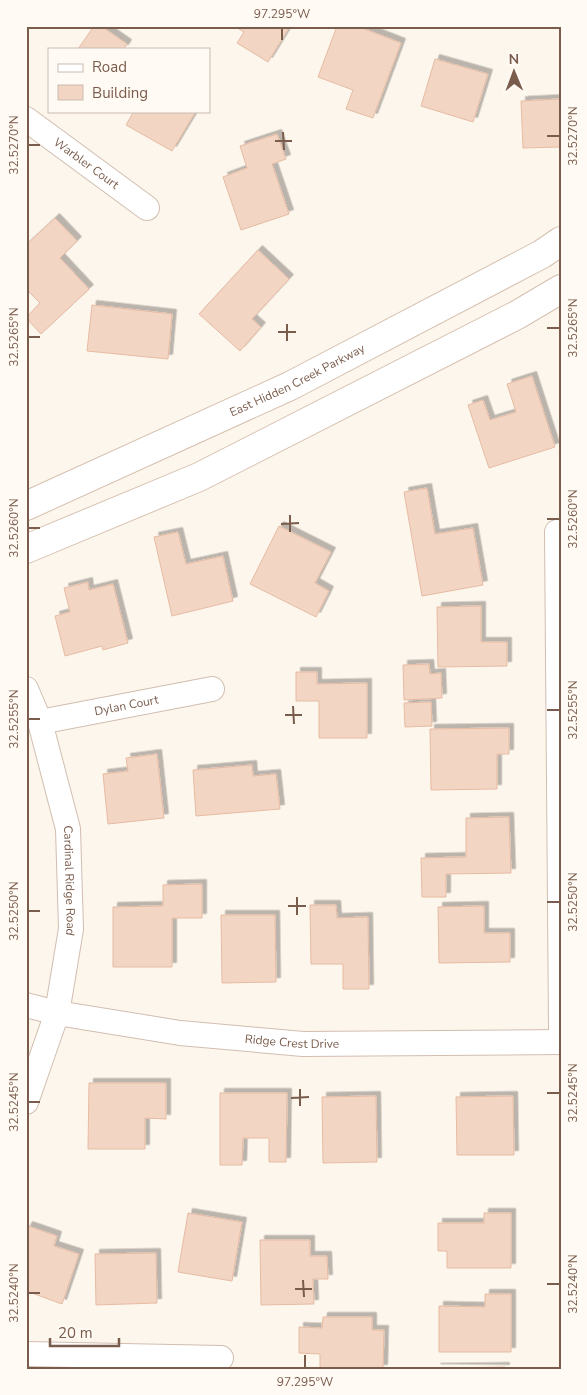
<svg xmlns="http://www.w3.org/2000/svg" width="587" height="1395" viewBox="0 0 587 1395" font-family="'Nunito Sans',sans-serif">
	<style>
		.building { fill: #f3d5c3; stroke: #e6bba3; filter: url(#shadow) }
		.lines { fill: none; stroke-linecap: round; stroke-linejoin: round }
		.street-casing { stroke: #d1beb0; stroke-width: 26 }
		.secondary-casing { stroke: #d6c0b0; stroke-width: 30 }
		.street { stroke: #fff; stroke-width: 24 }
		.secondary { stroke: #fff; stroke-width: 28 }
		.ticks { fill: none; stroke: #7a5c4d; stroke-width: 2 }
		.labels { text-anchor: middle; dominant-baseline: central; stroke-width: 4; stroke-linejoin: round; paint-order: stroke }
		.street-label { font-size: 12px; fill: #7a5c4d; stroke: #fffaf3 }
		.neatline { fill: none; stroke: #7a5c4d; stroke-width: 2 }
		.ticks-label { font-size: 12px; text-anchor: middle; fill: #7a5c4d }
	</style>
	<defs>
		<filter id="shadow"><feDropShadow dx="4.5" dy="-4.5" stdDeviation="0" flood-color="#0004"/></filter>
	</defs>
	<rect width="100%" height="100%" fill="#fdf6ec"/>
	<path class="building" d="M94 26H101L127 44 124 49H78Z
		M234 26H290L268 62 237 43 244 32Z
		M337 26H357L401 43 373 118 346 109 353 90 318 77Z
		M435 59 488 74 473 122 421 106Z
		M561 99V147L523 148 521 101Z
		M134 111H196L172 151 126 125Z
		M277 134 286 159 272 164 289 214 241 230 223 177 247 168 240 146Z
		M55 218 77 241 60 258 89 289 41 334 26 318 40 303 26 289V245Z
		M258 250 289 279 252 319 261 327 240 351 199 314Z
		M92 305 172 314 168 359 87 351Z
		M532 376 555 447 489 468 468 405 483 400 490 420 516 412 507 384Z
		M427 488 435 534 473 528 483 585 422 596 404 492Z
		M279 526 331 552 315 583 329 591 316 617 250 584Z
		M178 532 186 564 223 556 233 601 172 616 154 537Z
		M88 582 89 590 113 584 128 643 103 650 102 646 65 656 55 616 70 612 64 588Z
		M481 606V642H507V666L438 667 437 607Z
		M429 664 430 674 441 673 442 698 404 700 403 665Z
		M296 672H317V684L367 683V738H319V701H296Z
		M431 702 432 726 405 727 404 703Z
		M509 728V754H497V789L431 790 430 729Z
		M157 754 164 818 108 824 103 774 128 771 126 758Z
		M252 765 253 776 276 774 280 809 196 816 193 770Z
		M509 817 511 873 446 874V897H422L421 858 466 857V818Z
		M202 884V918H172V967H113V907L163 906V885Z
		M310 905H336L337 918 368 917 369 989H343V964H311Z
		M484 906V933H510V962L439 963 438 907Z
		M221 915H275L276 982 222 983Z
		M89 1083H166V1119L145 1118V1149H88Z
		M220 1093H287L286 1162H269V1138H243L242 1165H220Z
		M376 1096 377 1162 323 1163 322 1097Z
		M513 1096 514 1155H457L456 1097Z
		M188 1213 242 1222 232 1281 178 1272Z
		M484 1213H511V1268H447V1251H438V1223H484Z
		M28 1226 57 1236 54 1246 79 1254 62 1304 26 1291V1230Z
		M260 1240H310V1256H327L328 1279H313L314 1304 261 1305Z
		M156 1253 157 1303 96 1305 95 1254Z
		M485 1294H511V1352H439V1306L485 1307Z
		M323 1317H372V1330H384L383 1369H320V1354L299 1353V1327L322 1328Z
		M505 1367V1369L436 1368Z"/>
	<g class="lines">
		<defs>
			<g id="street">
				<path id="s1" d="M26 119 147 208"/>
				<path d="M557 532 561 1028"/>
				<path id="s2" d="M26 689 40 722 68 829 71 929 57 1013 26 1102"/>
				<path id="s3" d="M40 722 212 689"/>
				<path id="s4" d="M26 1005 57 1013 180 1033 303 1044 561 1042"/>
				<path d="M26 1354 221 1358"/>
			</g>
			<g id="secondary">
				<path id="s5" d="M26 506 290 386 542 254 561 241"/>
				<path d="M26 549 199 477 517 315 561 289"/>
			</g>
		</defs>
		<use href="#street" class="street-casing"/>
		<use href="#secondary" class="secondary-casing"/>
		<use href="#street" class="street"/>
		<use href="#secondary" class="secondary"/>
	</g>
	<path class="ticks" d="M282 28V40M283 132 284 150M547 136H560M275 141H292M28 145H40M287 324V341M547 328H560M278 332H296M28 337H40M290 515V532M547 519H560M281 524 299 523M28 528H40M293 706 294 724M547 710H560M285 715H302M28 719H40M297 897V915M547 902H560M288 906H306M28 911H40M300 1089V1106M547 1093H560M291 1098 309 1097M28 1102H40M303 1280 304 1297M547 1284H560M295 1289H312M28 1293H40M305 1355V1368"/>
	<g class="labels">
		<g class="street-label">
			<text stroke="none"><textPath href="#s1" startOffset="75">Warbler Court</textPath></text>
			<text stroke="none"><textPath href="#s5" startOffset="299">East Hidden Creek Parkway</textPath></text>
			<text stroke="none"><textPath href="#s3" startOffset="88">Dylan Court</textPath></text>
			<text stroke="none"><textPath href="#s2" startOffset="198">Cardinal Ridge Road</textPath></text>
			<text stroke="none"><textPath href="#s4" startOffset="269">Ridge Crest Drive</textPath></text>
		</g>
	</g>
	<rect width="587" height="1395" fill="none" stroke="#fffaf3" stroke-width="55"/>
	<rect x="48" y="48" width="162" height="65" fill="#fffaf3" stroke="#cabbb1"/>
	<rect x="58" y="64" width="25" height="8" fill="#ffffff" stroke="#cabbb1"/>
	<text x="92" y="72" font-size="15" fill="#7a5c4d">Road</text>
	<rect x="58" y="85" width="25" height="15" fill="#f3d5c3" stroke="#cabbb1"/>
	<text x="92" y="98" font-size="15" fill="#7a5c4d">Building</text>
	<g transform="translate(514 72) rotate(359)" stroke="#fffaf3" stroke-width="4" paint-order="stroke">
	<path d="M0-4L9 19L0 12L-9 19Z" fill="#7a5c4d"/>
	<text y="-8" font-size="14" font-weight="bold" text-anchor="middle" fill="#7a5c4d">N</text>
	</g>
	<path d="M50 1338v8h69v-8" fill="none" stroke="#7a5c4d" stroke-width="2.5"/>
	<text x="58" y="1338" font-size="15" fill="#7a5c4d" stroke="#fffaf3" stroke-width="4" paint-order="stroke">20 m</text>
	<rect x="28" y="28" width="532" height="1340" class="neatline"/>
	<g class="ticks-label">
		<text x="282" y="18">97.295°W</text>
		<text transform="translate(573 136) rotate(-90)" y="4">32.5270°N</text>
		<text transform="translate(14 145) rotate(-90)" y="4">32.5270°N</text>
		<text transform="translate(573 328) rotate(-90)" y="4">32.5265°N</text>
		<text transform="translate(14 337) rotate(-90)" y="4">32.5265°N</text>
		<text transform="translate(573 519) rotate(-90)" y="4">32.5260°N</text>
		<text transform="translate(14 528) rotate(-90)" y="4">32.5260°N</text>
		<text transform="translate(573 710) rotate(-90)" y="4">32.5255°N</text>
		<text transform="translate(14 719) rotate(-90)" y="4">32.5255°N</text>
		<text transform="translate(573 902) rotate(-90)" y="4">32.5250°N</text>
		<text transform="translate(14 911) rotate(-90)" y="4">32.5250°N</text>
		<text transform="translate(573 1093) rotate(-90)" y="4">32.5245°N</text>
		<text transform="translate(14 1102) rotate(-90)" y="4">32.5245°N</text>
		<text transform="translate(573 1284) rotate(-90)" y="4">32.5240°N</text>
		<text transform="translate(14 1293) rotate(-90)" y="4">32.5240°N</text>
		<text x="305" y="1386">97.295°W</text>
	</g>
</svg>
